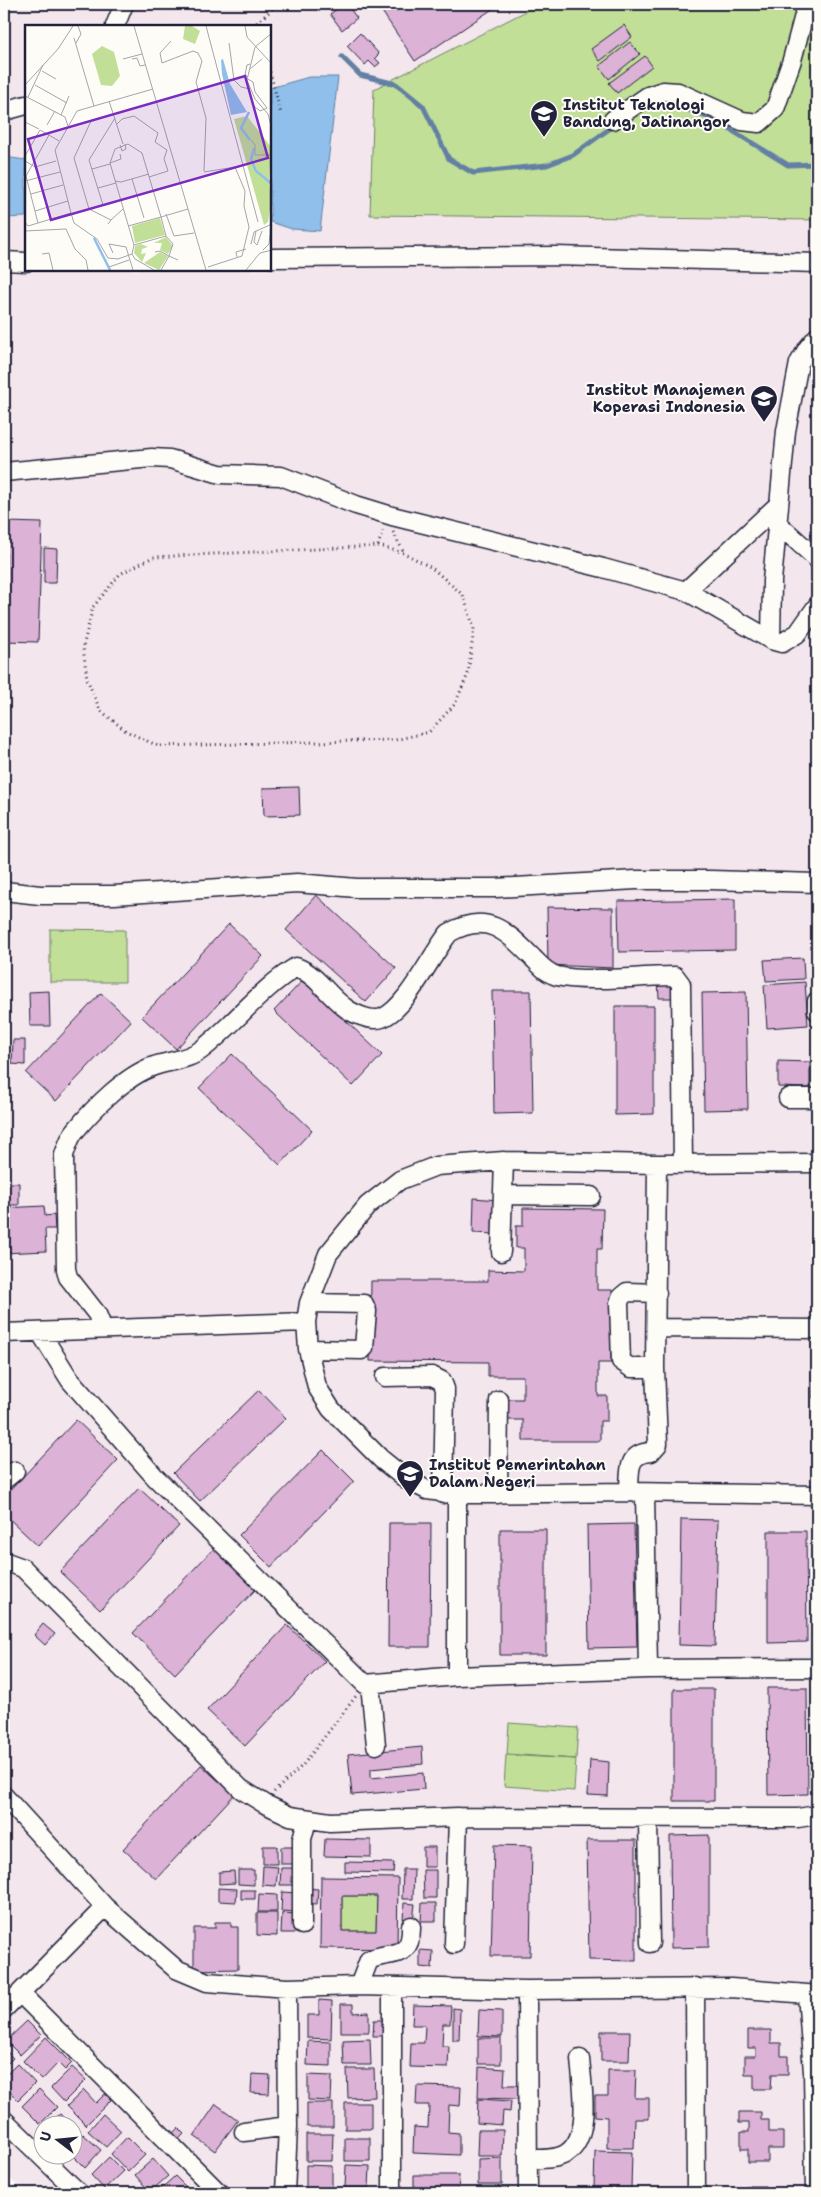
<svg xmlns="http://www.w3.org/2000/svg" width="821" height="2197" viewBox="0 0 821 2197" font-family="'Shantell Sans',sans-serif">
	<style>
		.built { fill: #f3e6ed; fill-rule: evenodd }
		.green { fill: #c1df97; stroke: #728069 }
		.water { fill: #8fbfea; stroke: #6380a4 }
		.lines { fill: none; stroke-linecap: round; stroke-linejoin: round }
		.stream { stroke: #6380a4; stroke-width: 5 }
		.building { fill: #dcb2d7; stroke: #22223b; fill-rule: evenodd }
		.minor-casing { stroke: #22223b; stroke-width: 21 }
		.path { stroke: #22223b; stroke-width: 3; stroke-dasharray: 1 4; stroke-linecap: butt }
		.minor { stroke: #fdfcf7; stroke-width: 18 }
		.labels { text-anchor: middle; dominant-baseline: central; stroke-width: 4; stroke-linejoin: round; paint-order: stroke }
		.poi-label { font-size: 15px; font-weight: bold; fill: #22223b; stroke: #fdfcf7; text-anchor: start }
		.inset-river { fill: none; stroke: #8fbfea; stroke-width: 2.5 }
		.inset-road { fill: none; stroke: #a5a5ac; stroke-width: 1 }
		.view { fill: #7b2cbf; fill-opacity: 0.15; stroke: #7b2cbf; stroke-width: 2.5 }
		.inset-edge { fill: none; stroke: #22223b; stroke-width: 2.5 }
	</style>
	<rect width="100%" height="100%" fill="#fdfcf7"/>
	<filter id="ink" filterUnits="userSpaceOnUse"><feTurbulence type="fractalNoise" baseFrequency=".02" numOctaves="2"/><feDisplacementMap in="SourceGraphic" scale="10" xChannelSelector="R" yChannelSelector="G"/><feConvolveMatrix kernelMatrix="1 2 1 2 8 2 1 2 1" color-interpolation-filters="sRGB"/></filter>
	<g filter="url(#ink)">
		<path class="built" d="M4 4H817V2193H27L4 2174ZM26 26H270V270H26ZM42 2124H72V2154H42Z"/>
		<path class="green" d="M545 4H817V220L370 215 374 89 532 8Z
			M50 929 125 930V982H50Z
			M509 1723 578 1728 576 1759 507 1754Z
			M506 1755 576 1759 574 1791 504 1786Z
			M342 1896H377L376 1931H342Z"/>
		<path class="water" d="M309 77H338L320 231 292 229 270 222V88Z
			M4 157 26 160V217L4 218Z"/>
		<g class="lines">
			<path class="stream" d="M342 57 360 75 396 84 423 106 449 159 473 173 547 165 573 155 616 124
				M645 107 661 100 715 120 788 165 817 164"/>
		</g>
		<path class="building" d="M344 4H346L357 18 342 30 330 14Z
			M377 4H500L415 61Z
			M624 25 632 37 600 61 591 49Z
			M360 33 379 54 375 58 380 63 375 67 369 61 365 65 347 46Z
			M630 42 640 54 609 79 599 66Z
			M645 56 652 66 617 93 609 83Z
			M7 522 42 523 38 642 4 641Z
			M44 548 57 549 56 583H44Z
			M299 787 300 815 264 816 263 788Z
			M316 895 396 968 366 1002 286 930Z
			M735 899V950L619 952 618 901Z
			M547 907 613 908V968L548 965Z
			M229 924 263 956 176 1049 142 1017Z
			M803 958 804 979 766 981 764 960Z
			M303 980 382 1055 353 1086 274 1011Z
			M658 981H675L676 998H659Z
			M805 982 808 1025 767 1028 764 985Z
			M49 991 50 1026H30L29 992Z
			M492 991H531L533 1113 494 1114Z
			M746 992 748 1109 704 1110 702 993Z
			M101 993 131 1021 56 1101 26 1073Z
			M615 1006H654V1114L615 1115Z
			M13 1040H25V1065L12 1064Z
			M232 1054 312 1130 280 1165 199 1088Z
			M778 1061 810 1062V1088L778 1087Z
			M4 1183H19V1205H4Z
			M474 1198 497 1200 495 1234 473 1233Z
			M44 1206 45 1216 54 1215 55 1229H45L46 1251 4 1253V1208Z
			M523 1208 603 1209 602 1249H597V1290H612L611 1363H598V1396H607V1421H600V1441H523V1420H508V1399H523V1376H488V1362L370 1361 371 1281H488V1270L524 1271V1248H516V1226H523Z
			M815 1249H817V1311H815Z
			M814 1336H817V1398H813Z
			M259 1390 286 1418 200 1501 173 1473Z
			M76 1420 118 1460 38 1546 4 1514V1497Z
			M323 1450 354 1481 271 1567 239 1535Z
			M139 1488 179 1526 100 1610 60 1572Z
			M681 1519 718 1520 715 1646 679 1645Z
			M389 1523H431L430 1647H388Z
			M634 1524 637 1647 589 1648 587 1525Z
			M500 1529H546V1655H500Z
			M768 1531H806L807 1642 768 1643Z
			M214 1548 256 1589 175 1674 133 1633Z
			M43 1624 55 1634 45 1645 34 1635Z
			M287 1625 325 1661 245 1746 207 1710Z
			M767 1688H807L808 1794 768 1795Z
			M674 1689H714V1801H674Z
			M422 1747 423 1764 371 1769V1778L423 1773 424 1789 352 1795 348 1754Z
			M590 1760 609 1762 608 1796 588 1795Z
			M201 1765 234 1795 156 1879 123 1849Z
			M709 1835V1947L671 1948 670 1836Z
			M325 1839 371 1840V1857L324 1856Z
			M587 1840H636V1961L589 1960Z
			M494 1845 532 1846 530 1956H491Z
			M263 1846H277V1864H263Z
			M281 1847H293L294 1864H281Z
			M423 1847H435V1867H423Z
			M345 1862 394 1863 393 1873 345 1872Z
			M263 1866 278 1867 276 1886 262 1885Z
			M281 1868H294L293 1885H280Z
			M403 1869H414L413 1899H402Z
			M238 1870H254V1885L238 1884Z
			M423 1870H436V1898H424Z
			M234 1871 235 1883 219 1884V1872Z
			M321 1877 398 1878 397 1949 320 1948ZM342 1896H377L376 1931H342Z
			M218 1888 237 1889 236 1902 218 1901Z
			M305 1888 318 1889 317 1904 304 1903Z
			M241 1890H255V1899H241Z
			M282 1892 297 1893 296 1912 281 1911Z
			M259 1894 277 1895V1912H258Z
			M404 1903 415 1904 413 1921 403 1920Z
			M422 1903H436V1921H421Z
			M257 1913H277V1936L257 1935Z
			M282 1913 297 1914 296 1933H281Z
			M215 1922H231V1927H238V1969L194 1970V1928H215Z
			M420 1950 433 1951 432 1968 420 1967Z
			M319 2000 332 2001 331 2039 307 2038V2015H319Z
			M341 2004H353V2013L369 2012V2032H341Z
			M413 2005 451 2006 450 2024H443L442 2046H449L448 2068 410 2067 411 2043H424L425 2025H412Z
			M453 2008 460 2009 459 2040H453Z
			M479 2010 502 2011V2037L478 2036Z
			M374 2020H385V2036H373Z
			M27 2021 41 2035 20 2055 6 2041Z
			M748 2030H771V2043H781V2056H788V2074H772L771 2089H754V2074H745V2056H756V2048H748Z
			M601 2031H630L629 2061H601Z
			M46 2037 72 2063 65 2070 58 2063 42 2080 23 2061Z
			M478 2038H501V2064H478Z
			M370 2039 371 2065H344L343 2040Z
			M308 2041 331 2042V2066L307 2065Z
			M4 2049 13 2058 4 2067Z
			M17 2064 35 2083 18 2100 4 2086V2077Z
			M72 2067 86 2080 64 2102 51 2088Z
			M479 2067 505 2069 504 2085H519L518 2099 478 2098Z
			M347 2069H374L375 2097 348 2098Z
			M608 2070H636L635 2098H649V2119H635L634 2148H607V2117L595 2116V2096H608Z
			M252 2074 270 2075 269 2094 251 2093Z
			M308 2075 332 2076 331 2101 308 2100Z
			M417 2086 461 2087 460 2106 449 2105 448 2132 459 2133V2155L413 2153 414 2127 428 2128 429 2105H416Z
			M39 2089 57 2107 40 2124 22 2106Z
			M84 2090 96 2103 105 2094 111 2100 86 2125 67 2106Z
			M478 2099 511 2101 510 2112 503 2111 502 2125 477 2123Z
			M307 2103H333V2127H307Z
			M345 2103H371V2129H345Z
			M216 2104 238 2120 215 2151 194 2136Z
			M739 2112H761V2120H769V2132H783V2149H768V2162H748V2149H741V2132H749V2123H739Z
			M60 2114 71 2124H49Z
			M103 2114 121 2131 106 2147 88 2131Z
			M178 2128 184 2134 175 2143 169 2137Z
			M478 2130H503L502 2156H477Z
			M83 2134 101 2150 85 2168 71 2154H72V2146Z
			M306 2134H333L332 2161H306Z
			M127 2137 145 2155 128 2172 111 2154Z
			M345 2138H370V2161H345Z
			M595 2151 632 2152 631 2189 594 2188Z
			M109 2157 123 2171 104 2189 91 2175Z
			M502 2158V2185H478V2159Z
			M153 2159 168 2176 150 2192 135 2175Z
			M306 2165 332 2166V2191H306Z
			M346 2165 370 2166 369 2188H345Z
			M414 2175H459L458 2193H414Z
			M175 2176 192 2193H156Z
			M747 2186H765V2193H747Z"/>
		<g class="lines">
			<defs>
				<path id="minor" d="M115 26 124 4
					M4 111 26 105
					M613 120 648 96 663 91 678 92 742 121 759 123 775 109 792 60 807 4
					M270 258 556 256 817 263
					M4 261 26 262
					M817 337 808 348 799 363 786 431 772 581 771 640 782 643 798 633 817 606
					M4 472 152 458 170 459 220 474 281 476 356 505 392 516 603 568 686 591 771 640
					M777 523 817 559
					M686 591 778 505
					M4 891 40 895H114L297 883 357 888H496L636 880H711L817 883
					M817 1001V1011
					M788 1098H817
					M817 1163 657 1164 504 1161 436 1166 400 1180 368 1205 328 1254 309 1303 306 1322 308 1349 317 1387 331 1409 381 1459 407 1480 427 1490 457 1494 629 1492 817 1495
					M503 1195 591 1196
					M501 1252 504 1161
					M656 1328 817 1329
					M103 1329 97 1314 68 1277 66 1269 64 1155C67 1147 69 1138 75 1131 94 1108 125 1076 154 1066 169 1061 188 1060 201 1050 234 1025 259 990 296 967 316 974 326 993 343 1006 351 1013 371 1022 382 1018 407 1008 431 955 449 933 487 911 506 931 533 958 540 965 546 973 557 976 588 983 641 976 675 976L681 984 683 1164
					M40 1332 70 1380 155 1477 365 1684 457 1676 648 1669 817 1668
					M4 1333 306 1322
					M308 1349 362 1350 364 1348 367 1311 364 1304 309 1303
					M655 1368H631L621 1361 619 1303 621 1297 627 1292 657 1293
					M385 1377 432 1376 442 1381 445 1389 443 1494
					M4 1480 15 1471
					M629 1492C630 1473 626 1453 651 1452L658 1444 655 1368 657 1164
					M645 1493 648 1669
					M457 1494V1676
					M498 1494 499 1400
					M4 1561 23 1568 241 1789 265 1804 290 1816 330 1822 458 1817 798 1818 817 1815
					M370 1684 376 1745
					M4 1796 105 1907 176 1969 207 1982 287 1988 359 1986 527 1990 731 1988 807 1994
					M648 1818 650 1943
					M105 1907 20 1993 219 2193
					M302 1925V1839L307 1820
					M454 1944 458 1817
					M359 1986 369 1960C391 1950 412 1961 411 1926
					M695 1987 696 2193
					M527 1990 528 2193
					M4 2009 20 1993
					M4 2120 79 2193
					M244 2132 288 2126
					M528 2159C540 2159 556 2160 567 2153 592 2136 582 2085 580 2059
					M285 2193 288 2126 287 1988
					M392 2193V1987
					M815 2193 813 2072 807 1994 817 1995"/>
			</defs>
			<use href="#minor" class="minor-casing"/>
			<path class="path" d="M253 26 278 4
				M270 72 281 114
				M393 532 404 553
				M378 546 404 553 432 568 463 595 474 628 468 674 455 704 429 732 395 740 158 746 126 731 100 710 87 679 83 647 93 607 120 574 153 557 378 546 383 529
				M274 1792 303 1765 356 1696"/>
			<use href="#minor" class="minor"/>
		</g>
	</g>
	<defs>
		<symbol id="university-pin" viewBox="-11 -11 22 30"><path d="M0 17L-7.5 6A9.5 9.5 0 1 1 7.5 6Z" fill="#22223b" stroke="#fdfcf7"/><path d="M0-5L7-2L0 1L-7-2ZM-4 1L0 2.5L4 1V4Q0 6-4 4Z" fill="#fff"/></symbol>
	</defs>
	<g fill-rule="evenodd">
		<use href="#university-pin" x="528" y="98" width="32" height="43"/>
		<use href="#university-pin" x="748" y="383" width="32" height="43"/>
		<use href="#university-pin" x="394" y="1458" width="32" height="43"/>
	</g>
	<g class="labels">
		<g class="poi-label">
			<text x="563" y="105">Institut Teknologi<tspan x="563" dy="17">Bandung, Jatinangor</tspan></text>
			<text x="745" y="390" text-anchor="end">Institut Manajemen<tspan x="745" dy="17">Koperasi Indonesia</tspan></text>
			<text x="429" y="1465">Institut Pemerintahan<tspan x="429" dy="17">Dalam Negeri</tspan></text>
		</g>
	</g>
	<g transform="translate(25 25)">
		<rect width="246" height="246" fill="#fdfcf7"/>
		<path d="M160 1H167L175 6 170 19 158 14ZM77 21 89 27 95 51 87 61 76 60 67 29ZM222 91 246 122 244 153 246 178 243 197 239 200 209 94ZM135 193 140 210 110 218 107 201ZM141 212 148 221 143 229 135 225 137 218H129ZM116 219 123 222 117 224 116 229 121 228 117 237 109 228 110 221ZM135 227 143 231 134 245 119 238Z" fill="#c1df97"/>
		<path d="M198 34 205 59 222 87 206 90 197 49 196 35Z" fill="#8fbfea"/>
		<path class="inset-river" d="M224 87 216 103 225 115M229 123 226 134 231 146 247 159M69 213 85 245"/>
		<path class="inset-road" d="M109 1 181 245M181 1 233 197M220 1 222 12 246 38M49 13 69 81 128 64M146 16 135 28 137 38 168 26 173 28 177 36 171 57 181 93 179 146M51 18 56 9 53 1M204 18 209 55 216 62 225 64M230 22 222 55 230 74 243 89 247 105M230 22 247 8M98 34 117 29M107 34 112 33 115 41 120 40M225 44 237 34M17 46 31 54M223 52 220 50 222 40 225 39M223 54 228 57 230 67M0 60 33 24 48 1M10 60 42 78M0 71 40 92 43 101M3 72 18 40M84 76 98 119M230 82 235 86 242 83 230 67M36 90 44 71M66 96 49 133 64 184 86 195 83 199M0 97 14 104M92 99 97 94 109 91 133 108 130 117 142 125 139 134 143 146 124 152M22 100 30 86M226 115 230 120V130H247M34 116 24 110 1 151 13 198 46 188 49 198 72 214 83 233 93 234 107 229M95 120 97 126 101 124 100 119M0 131 15 105 24 110M0 136 10 142 31 136M85 138 96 134 95 129M67 144 85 139M179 147 210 142 220 166 219 181 224 202 217 231 183 242M107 154 119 193M0 156 35 147M90 156 96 157 124 149M73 163 91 158M129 165 144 161M6 169 38 160M78 180 64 135 90 93M10 186 43 176M46 188 30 125 52 86 69 81M141 189 149 211 169 208M86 195 98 184M0 197 3 201 13 198M103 201 136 192 141 211M0 206 41 204 50 224 61 235 63 245M231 206 229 217 232 220 237 206M245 208 247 183M226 219 229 207 247 199M109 220 141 211 148 219 144 231 153 235M238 225 244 219 245 209M130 227 135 226 144 231 136 245M88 228 84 219 101 222 108 245M17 229 24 228 28 245M212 232 211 227 221 224M84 242 104 235M129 245 110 234 107 229 109 220 85 138 90 124 103 119 117 128 136 192 163 184M221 245 235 228 247 225"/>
		<path class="view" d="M220 51 243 133 26 195 3 114Z"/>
		<rect width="246" height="246" class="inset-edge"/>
	</g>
	<rect width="821" height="2197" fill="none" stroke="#fdfcf7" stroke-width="20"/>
	<rect x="10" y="10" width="801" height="2177" fill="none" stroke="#22223b" stroke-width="2" filter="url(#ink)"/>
	<g transform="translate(58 2140) rotate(286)"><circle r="24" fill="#fdfcf7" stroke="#a5a5ac"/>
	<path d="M0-4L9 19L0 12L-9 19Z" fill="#22223b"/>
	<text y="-8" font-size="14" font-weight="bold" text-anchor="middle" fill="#22223b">U</text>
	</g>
</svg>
